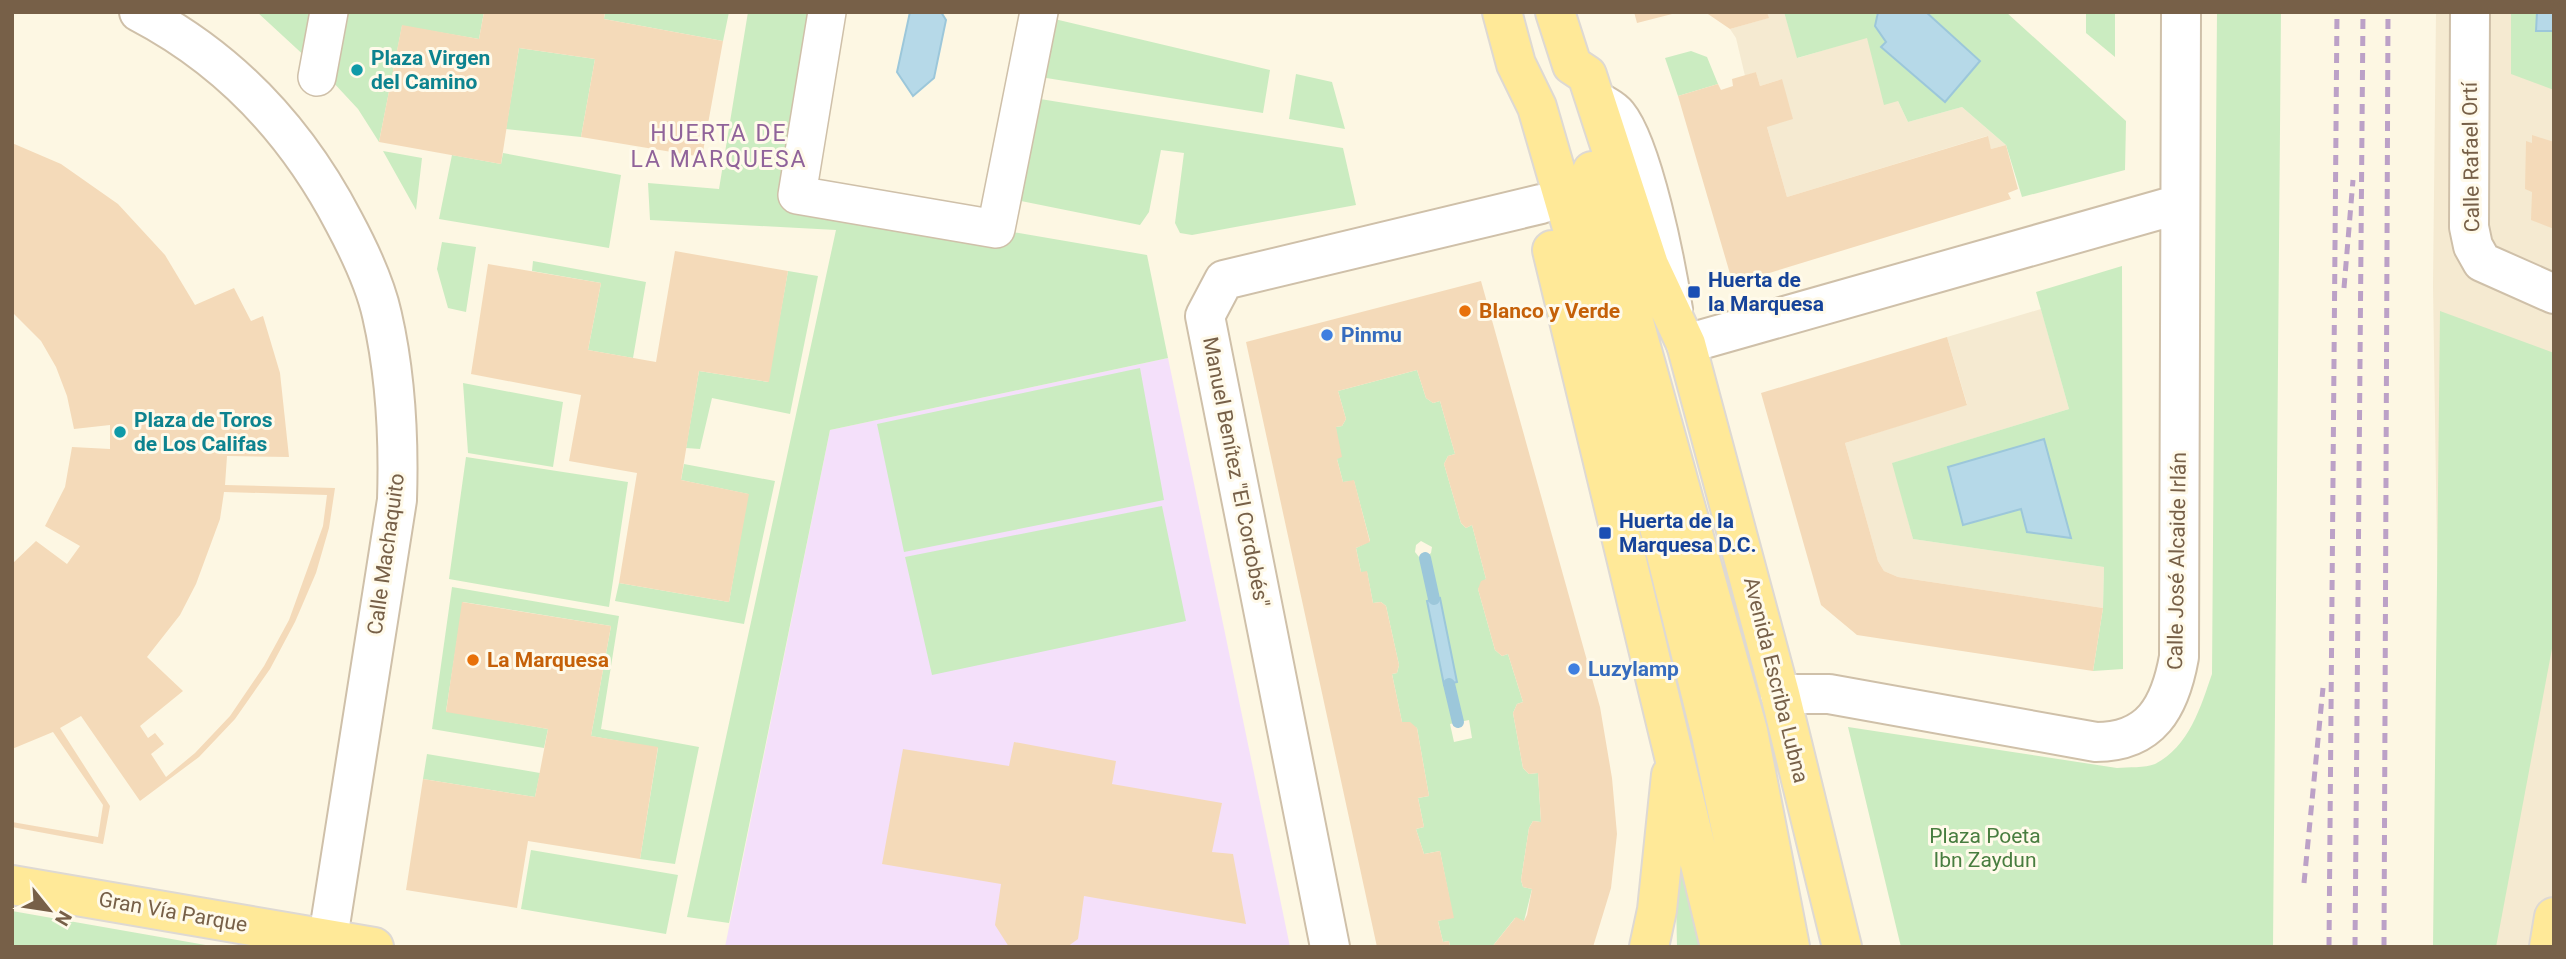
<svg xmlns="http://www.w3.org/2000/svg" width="2566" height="959" viewBox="0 0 2566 959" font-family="Roboto,sans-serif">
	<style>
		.residential { fill: #f5ead1 }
		.education { fill: #f4e0fa }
		.green { fill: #cbecc1; fill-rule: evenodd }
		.water { fill: #b6d9e8; stroke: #9cc7da; stroke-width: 2 }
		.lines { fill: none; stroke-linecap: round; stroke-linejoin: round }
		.stream { stroke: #9cc7da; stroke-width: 12 }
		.building { fill: #f4dab9; fill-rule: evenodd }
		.service-casing { stroke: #cfc0a9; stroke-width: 28 }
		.pedestrian-casing { stroke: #cfc0a9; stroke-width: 40 }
		.minor-casing { stroke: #cfc0a9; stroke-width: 42 }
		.tertiary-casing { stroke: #cfc0a9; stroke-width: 42 }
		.primary-casing { stroke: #ded9d3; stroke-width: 42 }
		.service { stroke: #fff; stroke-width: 24 }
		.pedestrian { stroke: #fff; stroke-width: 37 }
		.minor { stroke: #fff; stroke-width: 38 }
		.tertiary { stroke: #fff; stroke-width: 38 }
		.primary { stroke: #ffe998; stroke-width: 38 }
		.rail { stroke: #bca1c7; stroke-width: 5; stroke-dasharray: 10 7; stroke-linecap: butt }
		.culture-dot { fill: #0f9aa8; stroke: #fffaea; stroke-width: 2.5 }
		.transit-dot { fill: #1a4fb4; stroke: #fffaea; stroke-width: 2.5 }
		.food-dot { fill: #e8710a; stroke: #fffaea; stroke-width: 2.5 }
		.shop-dot { fill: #3f7fe0; stroke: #fffaea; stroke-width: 2.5 }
		.labels { text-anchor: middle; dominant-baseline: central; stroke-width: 6; stroke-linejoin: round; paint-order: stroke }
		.culture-label { font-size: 21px; font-weight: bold; fill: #0d838f; stroke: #fffaea; text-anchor: start }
		.street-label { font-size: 21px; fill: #776048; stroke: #fffaea }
		.transit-label { font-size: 21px; font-weight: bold; fill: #164399; stroke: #fffaea; text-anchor: start }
		.food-label { font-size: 21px; font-weight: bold; fill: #c56008; stroke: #fffaea; text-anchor: start }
		.shop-label { font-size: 21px; font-weight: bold; fill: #366cbe; stroke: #fffaea; text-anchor: start }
		.park-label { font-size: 21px; fill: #487d3f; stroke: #fffaea }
		.neighbourhood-label { font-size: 23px; letter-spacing: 2px; fill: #90639a; stroke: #fffaea }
	</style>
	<rect width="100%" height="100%" fill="#fdf7e3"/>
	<path class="residential" d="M1767 12H1784L1798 58 1867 37 1908 122 1962 107 2006 145 1991 149 1987 136 1787 197 1767 127 1782 79 1760 86 1756 72 1745 76 1736 38 1730 29 1768 18Z
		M2436 12H2554V947H2443L2433 286Z
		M2041 309 2069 409 1893 463 1913 539 2104 567 2103 608 1898 577 1884 571 1878 561 1845 443 1967 404 1947 337Z"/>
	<path class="education" d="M1168 358 1290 947H725L830 430Z"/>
	<path class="green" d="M257 12H318L309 60Z
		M342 12H484L479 39 402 26 379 142 358 109 331 80Z
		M605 12H729L723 41 604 19Z
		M748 12H827L797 195 1147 255 1168 358 830 430 729 923 687 917 836 230 650 220 648 183 719 189Z
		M1784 12H1878L1876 16 1887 42 1882 47 1980 61 1926 12H2006L2126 121 2125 170 2022 197 2006 145 1962 107 1908 122 1898 101 1884 105 1867 38 1797 58Z
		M2086 12H2115V57L2086 33Z
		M2217 12H2281L2273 947H1901L1848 727 2117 768C2128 767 2145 768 2155 764 2189 747 2201 706 2212 674Z
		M2511 12H2554V90L2511 74Z
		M1046 17 1270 70 1263 113 1034 76Z
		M519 48 595 59 581 137 506 129Z
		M1691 51 1707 57 1718 84 1678 96 1665 58Z
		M1296 74 1332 82 1345 129 1289 119Z
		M1034 98 1343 148 1356 205 1192 235 1180 233 1175 223 1184 153 1161 150 1149 212 1140 225 1016 200Z
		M383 151 422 158 416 210Z
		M503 153 621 175 609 248 439 219 452 155 501 164Z
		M442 242 476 247 466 312 448 308 437 269Z
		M533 261 646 282 633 358 588 350 601 283 532 271Z
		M2122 266 2123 669 2093 671 2103 608 2104 567 1913 539 1892 463 2069 409 2036 292ZM2021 508 2071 538 2027 532Z
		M788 271 818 276 790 414 712 398 700 449 686 448 699 371 768 382Z
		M2440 311 2554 353V638L2496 947H2433Z
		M1140 368 1164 500 904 552 877 424Z
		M1417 370 1426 398 1433 403 1440 401 1455 454 1448 456 1444 464 1461 523 1466 528 1472 525 1486 579 1478 589 1495 650 1502 656 1508 654 1523 702 1517 704 1513 713 1523 768 1529 774 1538 773 1541 822 1533 821 1529 828 1521 880 1523 887 1532 889 1524 921 1515 918 1492 947H1450L1449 941 1443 942 1438 921 1453 917 1440 851 1424 854 1416 829 1424 827 1418 798 1429 796 1417 728 1402 722 1392 674 1397 673 1399 665 1386 606 1381 602 1373 603 1367 572H1361L1356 548 1370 541 1354 481 1343 482 1337 459 1336 427 1342 426 1346 419 1338 391ZM1421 541 1432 547 1431 553 1425 558 1419 557 1415 552 1416 545ZM1440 598 1444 685 1427 601ZM1469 720 1472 738 1454 742 1450 724Z
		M463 383 563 402 553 467 468 453Z
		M466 457 628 482 609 607 449 579Z
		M684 464 775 481 744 624 615 601 619 583 729 602 748 494 681 480Z
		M1162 506 1186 621 932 675 905 557Z
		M452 587 619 616 601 729 699 747 675 864 640 859 658 748 591 736 611 626 463 602 446 711 548 729 544 748 432 729Z
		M427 754 540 773 535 797 423 779Z
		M1682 849 1701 947H1677L1675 852Z
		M531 850 678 875 666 934 521 909Z
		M12 911 217 947H12Z"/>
	<path class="water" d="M910 12H941L946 20 934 78 913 96 897 72Z
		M1878 12H1926L1980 61 1945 102 1881 47 1886 42 1875 26Z
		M2537 12H2554V31H2536Z
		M2044 439 2071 538 2027 532 2021 509 1963 525 1948 467Z
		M1440 598 1457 682 1444 685 1427 601Z"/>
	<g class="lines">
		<path class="stream" d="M1425 558 1434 599
			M1449 684 1458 722"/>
	</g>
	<path class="building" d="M484 12H605L604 19 723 41 702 157 581 137 595 59 519 48 501 164 379 142 402 25 479 39Z
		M1634 12H1676V13L1637 23Z
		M1705 12H1767L1769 18 1730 29Z
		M1756 72 1760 86 1782 79 1793 119 1767 127 1787 197 1988 136 1991 149 2006 145 2018 189 2008 193 2011 199 1733 284 1678 96 1718 84 1721 90 1733 86 1732 79Z
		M2532 135 2554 142V229L2531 220 2532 192 2525 189 2526 141 2532 143Z
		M12 143 61 164 118 204 165 255 195 305 234 288 251 321 263 316 280 373 289 457 227 456 225 485 335 488 329 528 316 573 295 622 270 669 235 719 199 757 140 801 81 716 60 728 110 806 103 844 12 827V822L98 837 103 805 53 732 12 749V564L36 541 67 564 80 546 45 526 65 487 72 447 110 449V425L74 429 67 396 56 367 41 341 12 312ZM224 492 327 495 323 526 289 620 264 666 230 716 195 753 166 777 151 754 164 744 155 733 148 738 140 726 183 691 147 657 180 615 196 584 220 519Z
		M675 251 788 271 769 382 699 371 681 480 749 494 729 602 619 583 637 473 569 461 581 395 471 374 488 264 601 283 588 350 656 362Z
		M1481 281 1600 707 1612 778 1617 834 1611 888 1593 947H1492L1516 917 1524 921 1527 915 1532 889 1523 887 1521 880 1529 828 1533 821 1541 822 1538 773 1529 774 1523 768 1513 713 1517 704 1523 702 1508 654 1502 656 1495 650 1478 589 1481 581 1486 579 1472 525 1466 528 1461 523 1444 464 1448 456 1455 454 1440 401 1433 403 1426 398 1417 370 1338 391 1346 419 1342 426 1336 427 1342 457 1337 459 1343 482 1354 480 1370 542 1356 548 1361 572 1367 571 1373 603 1381 602 1386 606 1399 665 1397 673 1392 674 1402 722H1410L1417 728 1429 796 1418 798 1424 827 1416 829 1424 854 1440 851 1454 918 1438 921 1443 942 1449 941 1450 947H1377L1246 342Z
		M1947 337 1967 405 1845 443 1878 561 1884 571 1898 577 2103 608 2093 671 1857 635 1821 605 1761 393Z
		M462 602 611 626 591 736 658 747 640 859 528 841 517 908 406 890 423 779 535 797 548 729 446 712Z
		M1014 742 1116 761 1112 784 1222 803 1212 852 1233 854 1246 924 1084 896 1078 939 1067 947H1009L995 925 1001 884 882 864 903 749 1009 766Z"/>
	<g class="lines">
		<defs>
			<path id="service" d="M1591 91C1602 96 1616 102 1623 111 1650 144 1673 264 1680 309"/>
			<path id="pedestrian" d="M827 12 797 195 996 229 1039 12
				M317 77 329 12"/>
			<path id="minor" d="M2470 12 2469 227 2473 246 2482 262 2554 294
				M1686 344 2180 204
				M1780 694H1829L2096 742C2151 742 2170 707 2179 657L2181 12
				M1330 947 1205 316 1224 280 1541 204"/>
			<path id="tertiary" d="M139 12C229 59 297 132 344 222 359 250 375 283 382 315 396 376 399 438 397 500L328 938"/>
			<path id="primary" d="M1502 12 1516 64 1537 107 1661 534 1711 735 1756 947
				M1555 12 1572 65 1587 75 1649 265 1686 344 1780 694 1842 947
				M1592 171 1748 731 1790 947
				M1552 250 1720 947
				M12 885 374 947
				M1649 947 1657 910 1671 775
				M2549 947 2554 917"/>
		</defs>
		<use href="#service" class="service-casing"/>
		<use href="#pedestrian" class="pedestrian-casing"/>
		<use href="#minor" class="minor-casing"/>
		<use href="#tertiary" class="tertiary-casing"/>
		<use href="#primary" class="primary-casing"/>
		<use href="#service" class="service"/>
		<use href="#pedestrian" class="pedestrian"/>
		<use href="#minor" class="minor"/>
		<use href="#tertiary" class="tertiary"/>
		<use href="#primary" class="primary"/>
		<path class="rail" d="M2344 288 2353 180
			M2304 883 2323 688
			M2329 947 2337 12
			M2355 947 2363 12
			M2384 947 2388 12"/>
	</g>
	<g class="culture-dot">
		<circle cx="357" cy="70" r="7"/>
		<circle cx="120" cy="432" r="7"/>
	</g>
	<g class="transit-dot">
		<rect x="1687" y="285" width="14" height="14" rx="3.5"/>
		<rect x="1598" y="526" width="14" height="14" rx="3.5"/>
	</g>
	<g class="food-dot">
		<circle cx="1465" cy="311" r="7"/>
		<circle cx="473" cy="660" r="7"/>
	</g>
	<g class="shop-dot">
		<circle cx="1327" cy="335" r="7"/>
		<circle cx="1574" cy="669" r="7"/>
	</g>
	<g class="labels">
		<g class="culture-label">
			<text x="371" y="58">Plaza Virgen<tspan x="371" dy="24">del Camino</tspan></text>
			<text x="134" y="420">Plaza de Toros<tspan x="134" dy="24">de Los Califas</tspan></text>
		</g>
		<g class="street-label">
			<text transform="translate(2471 157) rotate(-91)">Calle Rafael Ortí</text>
			<text transform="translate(1236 472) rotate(79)">Manuel Benítez "El Cordobés"</text>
			<text transform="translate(386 554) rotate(-82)">Calle Machaquito</text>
			<text transform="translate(2177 561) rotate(-89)">Calle José Alcaide Irlán</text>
			<text transform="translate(1776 680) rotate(76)">Avenida Escriba Lubna</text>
			<text transform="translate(173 912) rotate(10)">Gran Vía Parque</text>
		</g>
		<g class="transit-label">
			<text x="1708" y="280">Huerta de<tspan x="1708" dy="24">la Marquesa</tspan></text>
			<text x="1619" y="521">Huerta de la<tspan x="1619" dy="24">Marquesa D.C.</tspan></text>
		</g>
		<g class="food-label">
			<text x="1479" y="311">Blanco y Verde</text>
			<text x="487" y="660">La Marquesa</text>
		</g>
		<g class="shop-label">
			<text x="1341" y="335">Pinmu</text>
			<text x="1588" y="669">Luzylamp</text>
		</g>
		<g class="park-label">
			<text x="1985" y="836">Plaza Poeta<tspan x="1985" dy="24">Ibn Zaydun</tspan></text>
		</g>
		<g class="neighbourhood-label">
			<text x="719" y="133">HUERTA DE<tspan x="719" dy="26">LA MARQUESA</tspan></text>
		</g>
	</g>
	<rect width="2566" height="959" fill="none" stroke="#776048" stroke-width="28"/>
	<g transform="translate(49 910) rotate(120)" stroke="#fffaea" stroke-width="5" paint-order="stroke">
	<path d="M0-5L12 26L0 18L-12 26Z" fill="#776048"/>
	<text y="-10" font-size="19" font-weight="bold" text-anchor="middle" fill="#776048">N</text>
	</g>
</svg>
